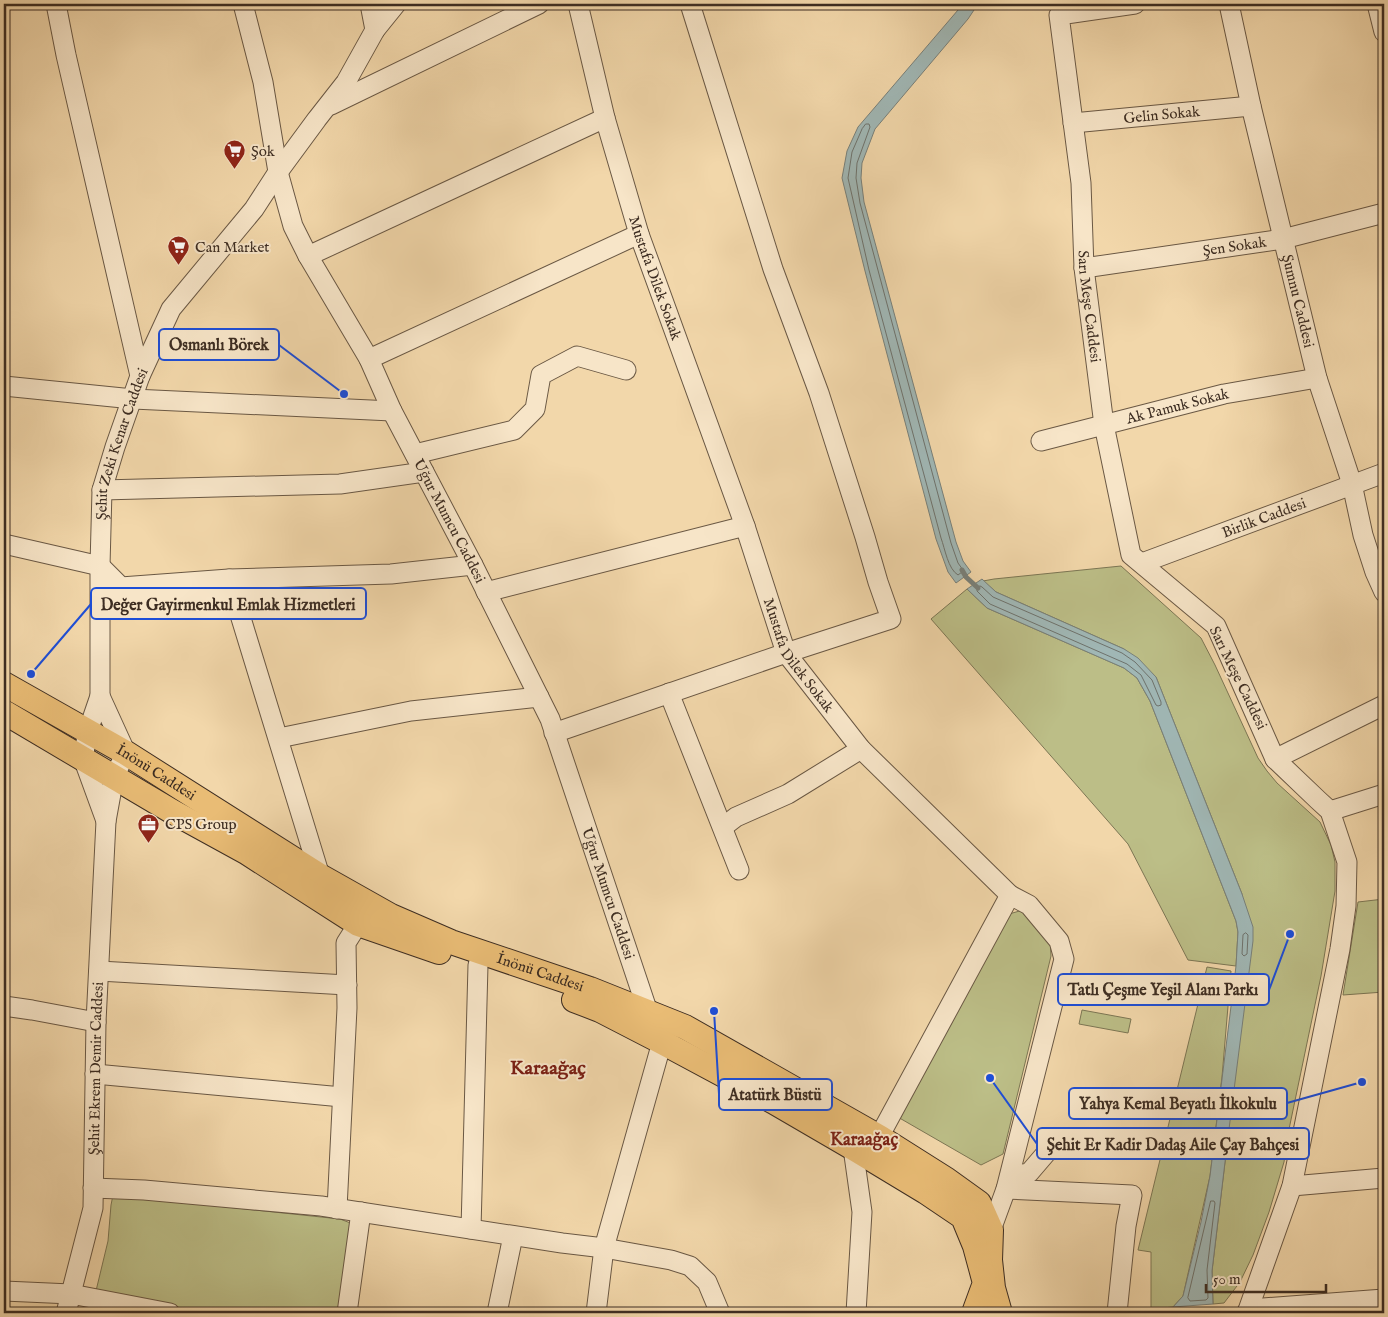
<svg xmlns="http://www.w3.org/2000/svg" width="1388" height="1317" viewBox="0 0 1388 1317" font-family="'IM FELL English',serif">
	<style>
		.green { fill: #bcbe87; stroke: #7c7654 }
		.water { fill: #a0b7b5; stroke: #78807a }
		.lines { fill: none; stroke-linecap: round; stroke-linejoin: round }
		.shore { stroke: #6e726c; stroke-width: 1 }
		.stream { stroke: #78807a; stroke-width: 5 }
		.minor-casing { stroke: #6a5844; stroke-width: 21 }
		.major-casing { stroke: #3d2d22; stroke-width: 26 }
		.minor { stroke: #f7e5c8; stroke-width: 19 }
		.major { stroke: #e9bc75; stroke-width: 24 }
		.labels { text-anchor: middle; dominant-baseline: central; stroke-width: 4; stroke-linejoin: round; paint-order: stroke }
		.street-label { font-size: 15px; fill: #3d2d22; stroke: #f7e5c8 }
		.poi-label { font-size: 15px; fill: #3d2d22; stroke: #f7e5c8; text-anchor: start }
		.quarter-label { font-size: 18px; font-weight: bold; fill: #7a1f14; stroke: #f7e5c8 }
		.district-label { font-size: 20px; font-weight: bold; fill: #7a1f14; stroke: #f7e5c8 }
		.leader { fill: none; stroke: #1d4ed8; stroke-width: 2 }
		.callout-dot { fill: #1d4ed8; stroke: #f7e5c8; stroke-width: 2 }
		.callout { fill: #f7e5c8; stroke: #1d4ed8; stroke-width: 2 }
		.callout-label { font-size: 16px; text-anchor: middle; font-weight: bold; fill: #3d2d22 }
	</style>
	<rect width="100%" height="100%" fill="#f2d7aa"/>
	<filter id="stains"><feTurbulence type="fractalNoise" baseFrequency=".004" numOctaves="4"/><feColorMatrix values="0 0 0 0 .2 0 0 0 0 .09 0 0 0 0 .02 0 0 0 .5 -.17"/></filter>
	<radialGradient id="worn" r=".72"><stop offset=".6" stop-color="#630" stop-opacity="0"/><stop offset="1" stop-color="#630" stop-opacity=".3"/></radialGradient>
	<path class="green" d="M1121 566 1201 638 1215 665 1258 758 1267 771 1277 783 1320 822 1331 845 1335 862V891L1321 976 1288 1134 1284 1162 1269 1212 1253 1255 1240 1282 1224 1303 1213 1304 1212 1271 1228 1137 1242 894 1156 677 1124 649 996 592 983 581 994 579Z
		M967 589 987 608 1124 668 1137 678 1150 701 1236 921 1238 932 1236 966 1188 960 1128 844 931 619Z
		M1384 899V992L1343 995 1358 902Z
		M1023 910 1050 939 1051 956 1003 1154 981 1165 896 1116 1009 914Z
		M1207 967 1231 971 1222 1077 1210 1176 1183 1296 1173 1307 1151 1309V1252L1138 1250Z
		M1082 1010 1131 1019 1128 1033 1079 1024Z
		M113 1195 340 1219 353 1224 341 1313H196L95 1295 108 1241 111 1205Z"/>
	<path class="water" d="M960 4H978L968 19 875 129 862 163 861 178 864 202 956 542 963 561 971 572 956 583 948 572 936 539 865 271 842 178 847 151 858 127 958 10Z
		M982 579 996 592 1124 649 1138 658 1156 677 1242 894 1253 927V941L1228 1137 1212 1271 1213 1304 1173 1307 1183 1296 1201 1222 1210 1176 1236 966 1238 932 1236 921 1150 701 1137 678 1124 668 987 608 967 589Z"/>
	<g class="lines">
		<path class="shore" d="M866 124H869L870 127 857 163 856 178 860 203 951 543 958 563 963 570 962 572 958 575C948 569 945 549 941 538L869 270 848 178 852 152 862 129Z
			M980 586 982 587 993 597 1122 653 1135 662 1152 680 1161 702V705L1158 706 1156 705 1141 675 1127 664 990 604 977 591V589Z
			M1246 933 1248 935 1247 954 1244 956 1242 954 1243 935Z
			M1211 1201H1214L1215 1203 1207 1270 1208 1298 1206 1300 1190 1301 1188 1298Z"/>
		<path class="stream" d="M962 570 966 577 978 588"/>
		<defs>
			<g id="minor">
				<path d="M56 4 66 55 140 376"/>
				<path id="s1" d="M243 4 263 82 278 172 293 226 308 256 369 359 392 411 473 565 550 719 648 1012 662 1042 604 1248 596 1313"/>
				<path d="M370 4 375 30"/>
				<path id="s2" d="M578 4 605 118 639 234 745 526 786 653 861 749 1010 895 1029 905 1059 941 1064 959 1006 1189 991 1230"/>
				<path id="s3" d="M1135 4 1059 15 1081 183 1084 268 1104 425 1131 555 1216 626 1275 759 1318 800 1330 811 1347 862 1346 906 1340 949 1292 1186 1247 1313"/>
				<path id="s4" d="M1229 4 1251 106 1317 378 1352 484 1363 535 1375 572 1384 592"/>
				<path d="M1377 4 1384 32"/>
				<path d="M331 105 539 4"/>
				<path id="s5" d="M1073 123 1251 106"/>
				<path d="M308 256 605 118"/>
				<path id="s6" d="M1084 268 1283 239 1384 213"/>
				<path d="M369 359 639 234"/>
				<path d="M4 386 133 399 392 411"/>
				<path id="s7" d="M1041 441 1224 394 1317 378"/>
				<path d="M415 454 514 430 535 409 541 375 577 356 626 370"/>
				<path d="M102 490 340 484 424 472"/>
				<path d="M4 544 100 566 121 587 229 579 391 574 473 565"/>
				<path id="s8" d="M1142 563 1384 473"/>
				<path d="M229 579 320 876"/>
				<path d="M486 592 745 526"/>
				<path d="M669 693 739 870"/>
				<path id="s9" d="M100 696V566L102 490 115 447 140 376 171 309 254 209 278 172 317 119 346 82 375 30 396 4"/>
				<path d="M100 696 126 753 114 777 106 821 83 758 88 731Z"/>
				<path d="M554 733 786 653 891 619 878 582 865 537 819 393 773 269 690 4"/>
				<path d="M279 738 411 711 539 697"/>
				<path d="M1275 759 1384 705"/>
				<path d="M1330 811 1384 794"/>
				<path d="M723 827 736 817 788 794 861 749"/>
				<path d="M99 971 347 985"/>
				<path d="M4 1006 32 1010 96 1022"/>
				<path d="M95 1074 342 1097"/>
				<path d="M879 1137 1010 895"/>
				<path d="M853 1148 862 1212 856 1313"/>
				<path d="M1010 1176 1029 1173 1053 1145"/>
				<path d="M1292 1186 1384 1178"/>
				<path d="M93 1188 144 1190 321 1206 562 1243 604 1248 671 1260 690 1266 707 1282 720 1313"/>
				<path d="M1006 1189 1132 1195 1126 1226 1117 1313"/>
				<path d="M337 1209 347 1008 346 943 358 924"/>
				<path d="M471 1229 478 965"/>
				<path d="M4 1291 71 1294 170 1313"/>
				<path id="s10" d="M66 1313 93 1208 96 1022 106 821"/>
				<path d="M347 1313 361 1212"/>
				<path d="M497 1313 513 1236"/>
				<path d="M1246 1313 1263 1308 1384 1299"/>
			</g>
			<g id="major">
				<path id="s11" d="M4 684 126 753 320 876 391 916 451 942 590 989 685 1027 879 1137 947 1180 979 1203 991 1230 990 1260 993 1288 1000 1313"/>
				<path d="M4 712 173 812 246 852 358 924 439 952"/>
				<path d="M574 1000 600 1010 662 1042 774 1102 853 1148 926 1192 963 1217 975 1246 985 1283 974 1313"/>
			</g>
		</defs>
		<use href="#minor" class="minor-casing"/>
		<use href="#major" class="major-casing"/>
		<use href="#minor" class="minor"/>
		<use href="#major" class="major"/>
	</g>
	<defs>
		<symbol id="supermarket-pin" viewBox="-11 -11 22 30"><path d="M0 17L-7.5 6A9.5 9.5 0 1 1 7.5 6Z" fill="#8f2418" stroke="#f7e5c8"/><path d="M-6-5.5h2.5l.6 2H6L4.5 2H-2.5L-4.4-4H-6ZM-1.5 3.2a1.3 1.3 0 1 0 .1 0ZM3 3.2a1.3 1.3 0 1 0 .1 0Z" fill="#fff"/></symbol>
		<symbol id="office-pin" viewBox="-11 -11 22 30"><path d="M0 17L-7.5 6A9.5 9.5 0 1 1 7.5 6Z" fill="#8f2418" stroke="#f7e5c8"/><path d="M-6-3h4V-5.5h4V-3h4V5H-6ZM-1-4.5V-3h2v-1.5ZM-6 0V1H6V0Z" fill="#fff"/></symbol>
	</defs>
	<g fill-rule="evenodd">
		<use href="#supermarket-pin" x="222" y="138" width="25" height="34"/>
		<use href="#supermarket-pin" x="166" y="234" width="25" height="34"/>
		<use href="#office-pin" x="136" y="812" width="25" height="34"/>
	</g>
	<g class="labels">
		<g class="street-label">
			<text stroke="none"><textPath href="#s5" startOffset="89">Gelin Sokak</textPath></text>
			<text stroke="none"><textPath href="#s6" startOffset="152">Şen Sokak</textPath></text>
			<text stroke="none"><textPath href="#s2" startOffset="285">Mustafa Dilek Sokak</textPath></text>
			<text stroke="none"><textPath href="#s4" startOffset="305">Şumnu Caddesi</textPath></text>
			<text stroke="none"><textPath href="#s3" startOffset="370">Sarı Meşe Caddesi</textPath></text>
			<text stroke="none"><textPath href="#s7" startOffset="141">Ak Pamuk Sokak</textPath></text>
			<text stroke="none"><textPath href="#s9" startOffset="255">Şehit Zeki Kenar Caddesi</textPath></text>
			<text stroke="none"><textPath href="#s8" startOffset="130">Birlik Caddesi</textPath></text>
			<text stroke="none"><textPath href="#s1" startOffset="562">Uğur Mumcu Caddesi</textPath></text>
			<text stroke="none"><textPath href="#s2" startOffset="690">Mustafa Dilek Sokak</textPath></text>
			<text transform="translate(1238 678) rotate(64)">Sarı Meşe Caddesi</text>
			<text stroke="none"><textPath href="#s11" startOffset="176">İnönü Caddesi</textPath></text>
			<text stroke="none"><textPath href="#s1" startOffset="968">Uğur Mumcu Caddesi</textPath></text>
			<text stroke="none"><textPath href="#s11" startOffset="611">İnönü Caddesi</textPath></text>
			<text stroke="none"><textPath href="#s10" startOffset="248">Şehit Ekrem Demir Caddesi</textPath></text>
		</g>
		<g class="poi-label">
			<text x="251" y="151">Şok</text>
			<text x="195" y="247">Can Market</text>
			<text x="165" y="824">CPS Group</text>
		</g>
		<g class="quarter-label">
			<text x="864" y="1140">Karaağaç</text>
		</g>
		<g class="district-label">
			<text x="548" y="1068">Karaağaç</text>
		</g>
	</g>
	<path class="leader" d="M344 394L279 345M31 674L91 604M1290 934L1269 990M714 1011L719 1094M1362 1082L1287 1103M990 1078L1037 1144"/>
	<g class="callout-dot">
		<circle cx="344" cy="394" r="5"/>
		<circle cx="31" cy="674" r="5"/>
		<circle cx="1290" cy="934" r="5"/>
		<circle cx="714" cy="1011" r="5"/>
		<circle cx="1362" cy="1082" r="5"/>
		<circle cx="990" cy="1078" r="5"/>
	</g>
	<g class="callout">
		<rect x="159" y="329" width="120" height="31" rx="5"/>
		<rect x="91" y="588" width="275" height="31" rx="5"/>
		<rect x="1058" y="974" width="211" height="31" rx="5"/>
		<rect x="719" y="1079" width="113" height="31" rx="5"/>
		<rect x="1069" y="1088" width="218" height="31" rx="5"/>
		<rect x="1037" y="1128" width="272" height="31" rx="5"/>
	</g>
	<g class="callout-label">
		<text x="219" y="350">Osmanlı Börek</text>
		<text x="228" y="610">Değer Gayirmenkul Emlak Hizmetleri</text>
		<text x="1163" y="995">Tatlı Çeşme Yeşil Alanı Parkı</text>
		<text x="775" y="1100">Atatürk Büstü</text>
		<text x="1178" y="1109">Yahya Kemal Beyatlı İlkokulu</text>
		<text x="1173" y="1150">Şehit Er Kadir Dadaş Aile Çay Bahçesi</text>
	</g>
	<rect width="1388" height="1317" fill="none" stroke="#f2d7aa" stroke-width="20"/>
	<rect x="5" y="5" width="1378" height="1307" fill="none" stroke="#3d2d22" stroke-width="2.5"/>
	<rect x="10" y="10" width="1368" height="1297" fill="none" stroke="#3d2d22"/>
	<path d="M1206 1284v8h120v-8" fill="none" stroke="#3d2d22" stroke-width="2.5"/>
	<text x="1213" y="1284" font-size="15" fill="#3d2d22" stroke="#f7e5c8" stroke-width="4" paint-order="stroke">50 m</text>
	<rect width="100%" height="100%" filter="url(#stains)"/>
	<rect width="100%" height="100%" fill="url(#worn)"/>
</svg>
